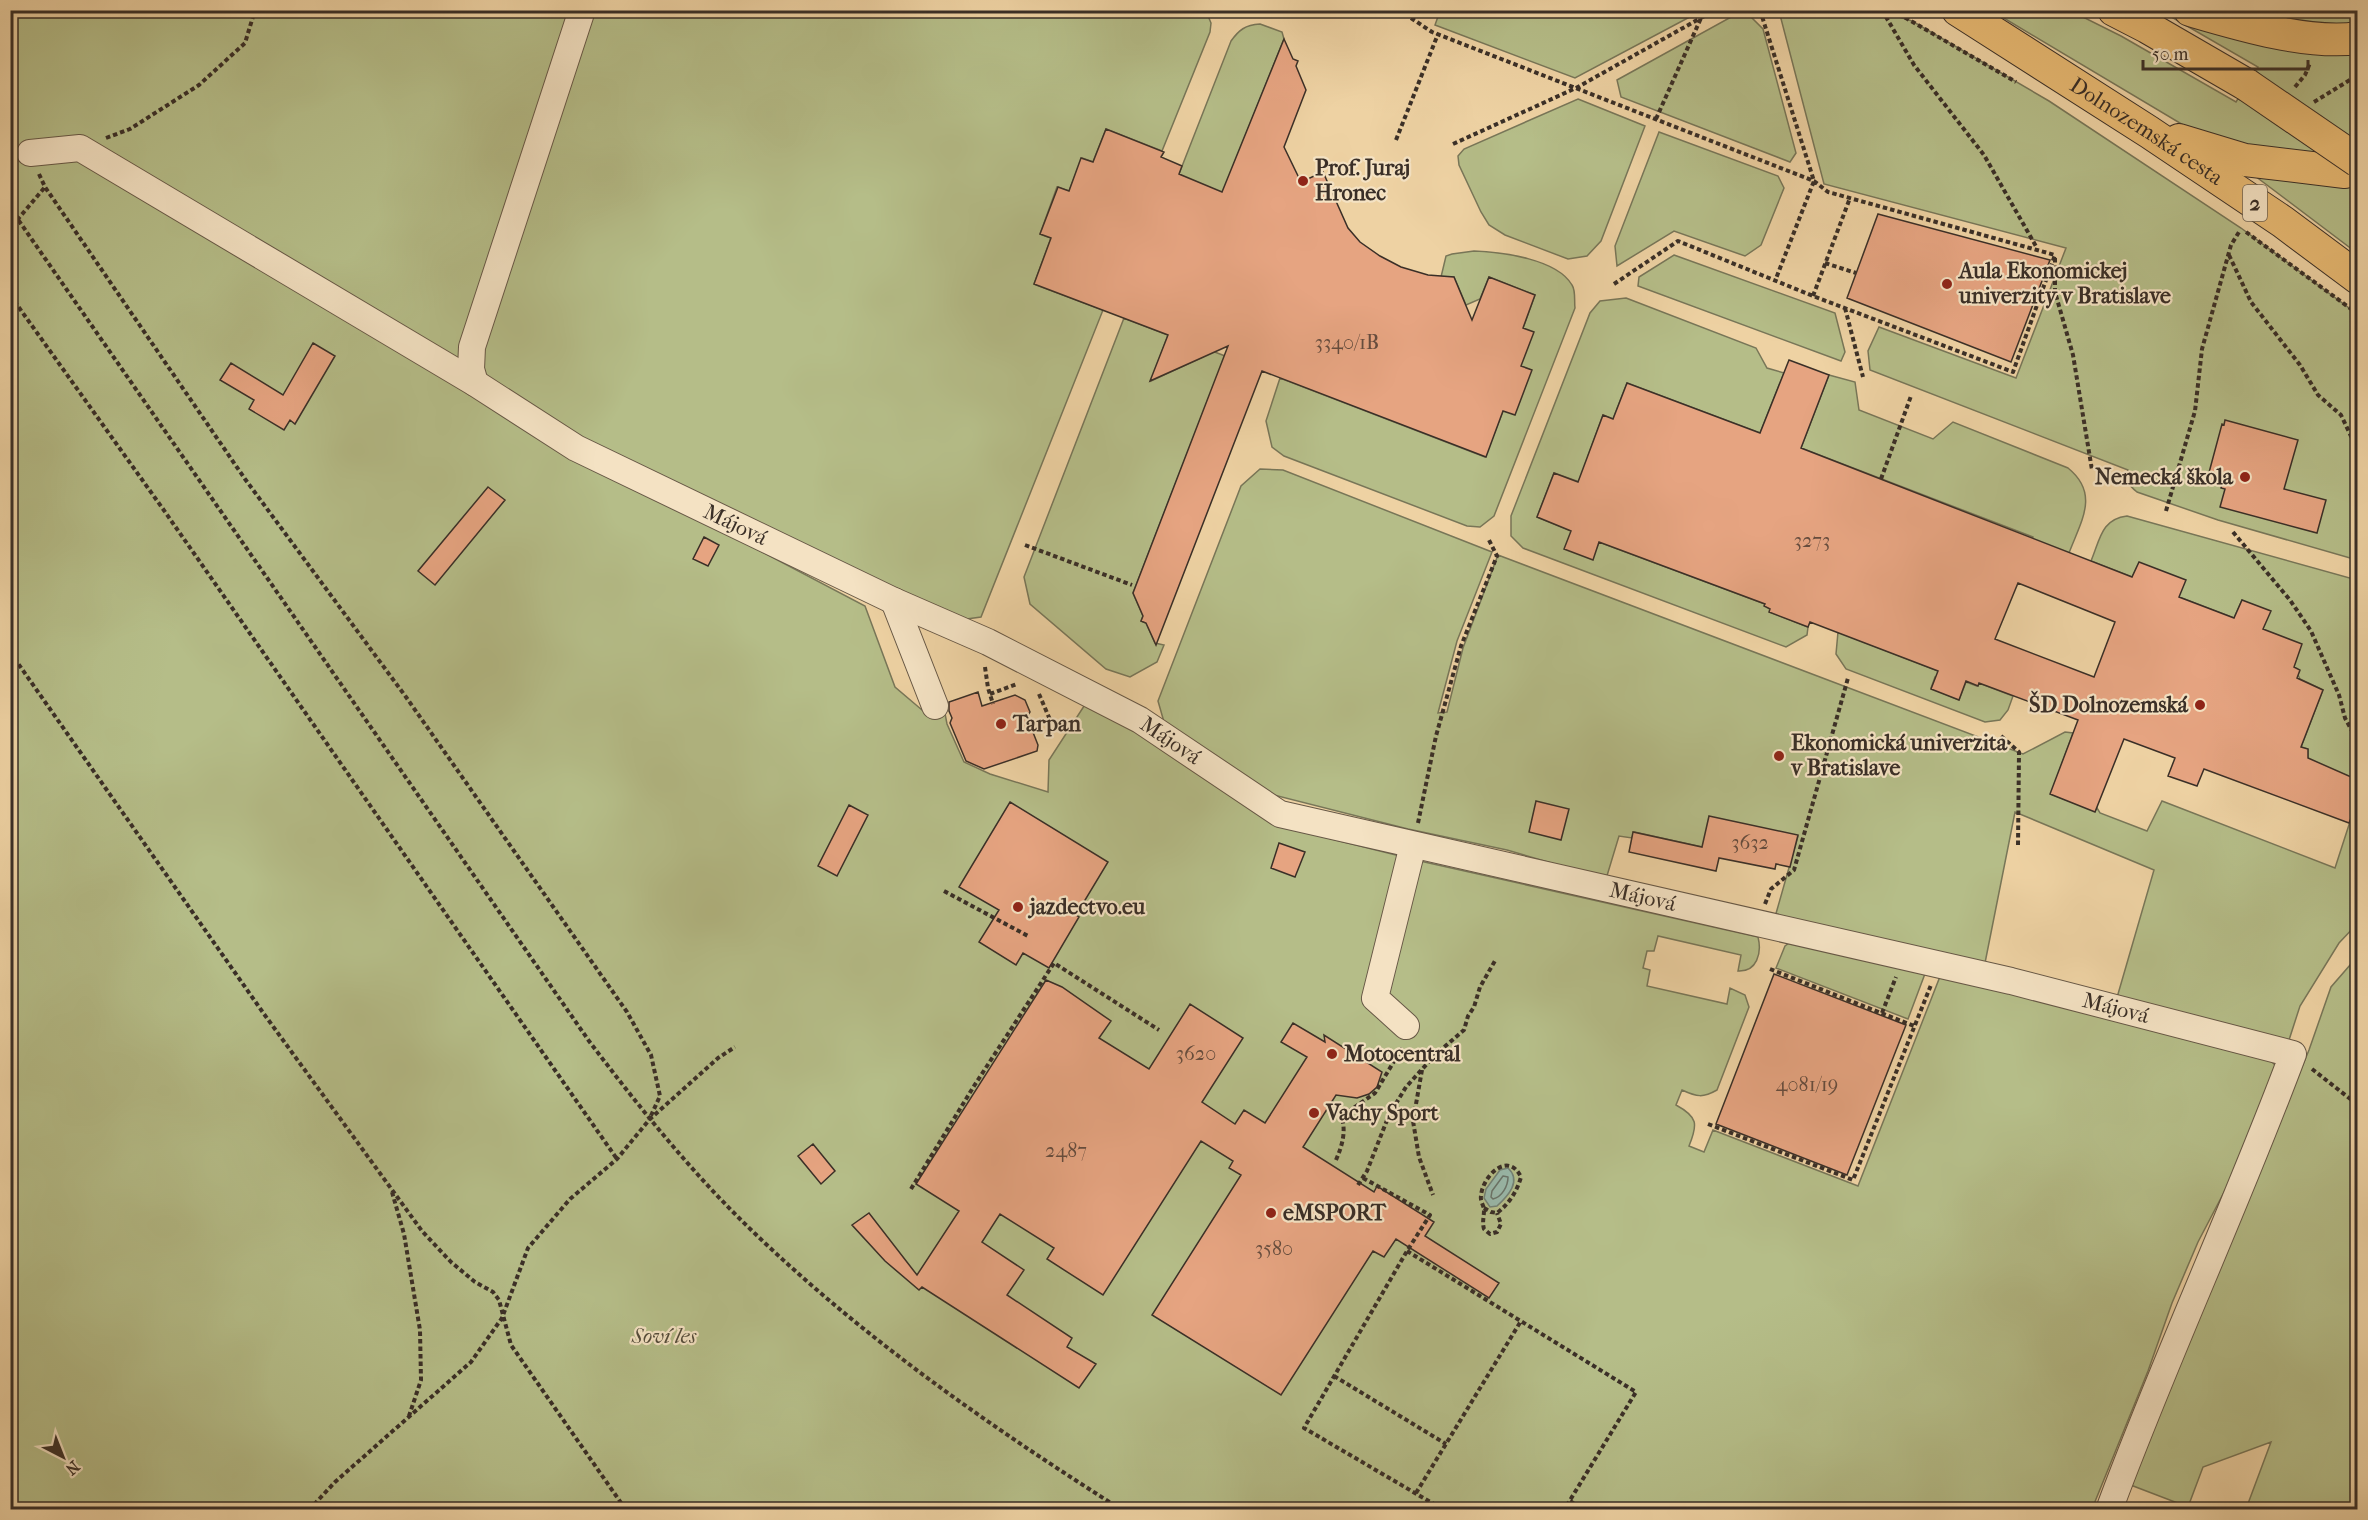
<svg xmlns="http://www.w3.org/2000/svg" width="2368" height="1520" viewBox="0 0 2368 1520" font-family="'IM FELL French Canon',serif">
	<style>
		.green { fill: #b5bd88; stroke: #787658; stroke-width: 1.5 }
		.water { fill: #99b7a8; stroke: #738174; stroke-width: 1.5 }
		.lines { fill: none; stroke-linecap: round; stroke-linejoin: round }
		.shore { stroke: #6a7368; stroke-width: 1.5 }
		.building { fill: #e6a481; stroke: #3a2f27; stroke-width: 1.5; fill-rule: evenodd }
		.minor-casing { stroke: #675846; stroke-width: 28 }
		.major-casing { stroke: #3a2f27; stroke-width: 34 }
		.path { stroke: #3a2f27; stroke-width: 4; stroke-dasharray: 4.5 3; stroke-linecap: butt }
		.minor { stroke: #f4e2c3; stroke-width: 26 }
		.major { stroke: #e7b972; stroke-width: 32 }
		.major-bridge-casing { stroke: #3a2f27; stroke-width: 34; stroke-linecap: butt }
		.major-bridge { stroke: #e7b972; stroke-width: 32 }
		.poi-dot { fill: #8f2418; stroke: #f4e2c3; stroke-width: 2 }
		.labels { text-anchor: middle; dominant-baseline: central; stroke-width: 4.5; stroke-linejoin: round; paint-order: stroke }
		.number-label { font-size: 20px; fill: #654c3e }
		.shield { fill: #f4e2c3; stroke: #726556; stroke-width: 1.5 }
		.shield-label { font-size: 21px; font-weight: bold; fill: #3a2f27 }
		.street-label { font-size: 22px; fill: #3a2f27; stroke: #f4e2c3 }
		.poi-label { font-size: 22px; font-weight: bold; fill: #3a2f27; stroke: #f4e2c3; text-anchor: start }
		.park-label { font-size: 22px; font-style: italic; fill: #534b3a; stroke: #f4e2c3 }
	</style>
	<rect width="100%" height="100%" fill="#eed2a3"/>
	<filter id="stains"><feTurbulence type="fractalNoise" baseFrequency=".00333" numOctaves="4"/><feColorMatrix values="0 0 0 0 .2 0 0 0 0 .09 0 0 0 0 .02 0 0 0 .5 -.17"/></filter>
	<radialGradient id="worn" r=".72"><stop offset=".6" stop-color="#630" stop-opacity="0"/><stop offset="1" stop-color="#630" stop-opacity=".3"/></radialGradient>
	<path class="green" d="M2287 10C2310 15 2334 16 2357 11V30L2216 11Z
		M10 11H1206L1211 23 1210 32 1162 151 1106 129 1093 162 1082 158 1069 191 1057 187 1040 234 1051 238 1034 284 1103 310 981 617 952 621 709 524 865 606 895 687 922 710 943 703 947 724 964 762 990 774 1048 792 1049 760 1086 703 1176 754 1280 826 1420 861 1758 937C1762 953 1757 972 1738 971L1741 955 1658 936 1654 951H1647L1643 968 1650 970 1647 986 1727 1004 1730 988 1745 995 1749 1007 1717 1090C1703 1098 1697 1097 1682 1090L1676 1105C1698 1117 1698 1124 1689 1146L1704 1152 1713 1130 1858 1186 1941 974 2268 1058 2279 1069 2233 1175 2198 1242 2172 1303 2148 1371 2092 1509H11Z
		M1440 11 1441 10 1701 11 1575 78 1435 25Z
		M1779 11H1880L1912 21 2049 101 2241 228 2357 314V560L2218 520 2137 492C2127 484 2127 481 2128 470L1870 370 1868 351 1879 327 2016 378 2066 248 1824 184Z
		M1992 11H2071L2121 36 2236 102 2258 67 2161 11H2169L2278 42 2357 44V156L2328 164 2210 141Z
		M1731 17H1751L1763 29 1796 153 1790 162 1621 97 1617 80Z
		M1260 24 1282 32 1284 39 1220 199 1179 174 1231 41C1239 30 1245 25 1260 24Z
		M1578 99 1645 126 1601 241 1587 256 1568 259 1505 235 1489 225 1481 212 1459 165 1458 156 1464 149Z
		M1659 132 1778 176 1784 188 1761 245 1745 256 1674 231 1617 266 1615 246Z
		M2251 173 2357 180V253Z
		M1474 251C1502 252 1557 259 1572 285 1576 291 1574 301 1575 308L1494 516 1480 527 1467 526 1284 456 1272 447 1266 421 1280 378 1485 457 1507 401 1531 370 1521 366 1523 328 1535 295 1489 277 1480 299 1466 305 1454 277H1441L1446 256 1452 254Z
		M1674 255 1835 313 1845 352 1841 361 1638 286 1639 277Z
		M1626 298 1756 348 1767 368 1784 373 1760 433 1627 383 1613 419 1603 415 1588 456 1598 460 1588 485 1554 473 1537 517 1592 539 1597 547 1599 542 1765 604V606L1773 601 1770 612 1808 627 1807 635 1786 647 1523 548 1511 536V516L1590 313 1600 301Z
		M1124 318 1168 335 1151 381 1203 357 1207 349 1225 356 1133 593 1143 616 1141 621 1146 623 1155 643 1164 645 1157 662 1130 677 1106 669 1030 604 1024 577Z
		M1829 375 1855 382 1859 410 1933 439 1953 422 2068 468C2100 494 2081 521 2069 553L2032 541 2033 537 1801 448Z
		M1260 469 1283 470 1492 552 1457 641 1438 713 1447 712 1463 648 1498 555 2023 754 2065 732 2073 733 2051 794 2095 811 2097 808 2100 813 2147 831 2162 801 2335 868 2357 800V924L2339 943 2300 1006 2289 1040 2116 1001 2154 870 2015 812 1984 968 1775 917 1798 836 1702 847 1634 832 1632 838 1619 836 1606 879 1507 850 1408 829 1262 792 1164 722 1158 701 1241 486Z
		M2127 516 2357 580V780L2308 759V749L2301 747 2323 690 2300 679 2294 667 2256 626 2244 601 2242 600 2234 618 2179 597 2138 565 2132 577 2091 561C2100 540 2101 519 2127 516Z
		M1838 632 1959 679 1957 685 1935 677 1931 688 1959 700 1966 682 1977 686 1979 683 2013 696 2008 710 2000 720 1985 722 1846 669 1836 654Z
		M1792 941 1926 971 1908 1019 1776 968 1785 946Z
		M2357 957V1509H2246L2271 1442 2203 1467 2188 1507 2128 1484 2309 1050 2331 987Z"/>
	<path class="water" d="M1508 1168C1522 1181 1508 1196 1497 1206L1490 1207 1484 1198 1486 1189 1500 1170Z"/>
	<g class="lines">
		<path class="shore" d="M1503 1176 1508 1177C1508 1186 1502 1197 1493 1199L1491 1197 1492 1191Z"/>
	</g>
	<path class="building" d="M1284 39 1293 59 1298 61 1296 66 1306 90 1284 147 1301 182 1323 172 1348 228 1360 242 1380 256 1401 267 1428 275 1454 277 1472 320 1489 277 1535 295 1523 328 1534 332 1521 366 1532 370 1515 415 1503 411 1486 457 1262 371 1156 645 1146 623 1141 621 1143 616 1133 593 1228 346 1150 381 1168 335 1034 284 1051 238 1040 234 1058 187 1069 191 1081 158 1093 162 1106 129 1164 152 1161 157 1182 166 1179 174 1222 192Z
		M1878 214 2050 260 2011 362 1847 298Z
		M313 343 335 356 295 424 290 420 284 430 249 409 254 400 220 380 231 363 283 395Z
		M1789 360 1829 375 1801 448 2132 577 2139 562 2186 580 2179 597 2234 618 2242 600 2271 611 2263 629 2302 644 2294 667 2300 670 2297 678 2323 690 2301 747 2308 749V758L2358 780V800L2349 823 2204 769 2197 786 2168 776 2175 758 2124 739 2095 812 2050 794 2078 720 1979 683 1978 686 1966 681 1959 700 1931 689 1938 671 1810 622 1808 627 1769 612 1770 609 1764 606 1765 604 1599 542 1593 560 1564 549 1571 531 1537 517 1554 473 1578 482 1603 415 1613 419 1627 383 1760 433ZM2018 583 2115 622 2094 677 1995 639Z
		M2225 420 2298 440 2284 489 2326 500 2317 533 2220 507 2225 489 2221 488 2222 484 2207 480 2222 424 2224 425Z
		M488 487 505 500 435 585 418 571Z
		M704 537 719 545 708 566 693 559Z
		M978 692 982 706 1015 695 1025 700 1030 712 1027 717 1038 745 1037 751 984 769 966 761 950 723 952 718 949 711V702Z
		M1536 801 1569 809 1561 840 1529 832Z
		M1010 802 1108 862 1076 915 1079 917 1049 968 1023 953 1016 965 979 942 999 910 959 887Z
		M849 805 868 815 837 876 818 866Z
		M1709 816 1798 835 1790 867 1776 864 1775 869 1719 858 1716 871 1629 852 1633 832 1702 847Z
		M1279 843 1305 852 1295 877 1271 868Z
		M1774 974 1906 1025 1847 1175 1716 1124Z
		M1046 980 1062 987 1111 1021 1099 1038 1149 1069 1190 1004 1243 1038 1202 1102 1235 1124 1244 1110 1265 1123 1307 1057 1281 1042 1293 1023 1325 1042 1324 1035 1382 1072 1377 1087 1369 1094 1357 1098 1336 1095 1303 1147 1374 1192 1377 1186 1434 1222 1425 1236 1499 1283 1489 1298 1396 1239 1384 1257 1373 1251 1281 1395 1152 1315 1241 1175 1229 1168 1233 1161 1201 1141 1103 1295 1047 1259 1054 1248 1000 1214 982 1242 1024 1270 1007 1295 1072 1338 1067 1347 1096 1364 1079 1388 922 1287 919 1290 885 1261 852 1225 869 1213 917 1275 959 1211 916 1184Z
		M813 1144 835 1171 821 1184 798 1156Z"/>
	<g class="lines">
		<defs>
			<g id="minor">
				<path id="s1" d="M30 153 80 148 475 383 576 448 894 601 988 642 1140 720 1280 814 2011 981 2293 1054C2236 1207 2166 1356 2109 1510"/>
				<path d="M475 383 471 369 472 347 582 10"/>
				<path d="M894 601 935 706"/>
				<path d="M1406 1026 1375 998 1413 845"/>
			</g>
			<g id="major">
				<path id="s2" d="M1958 10 2149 132 2283 222 2358 278"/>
				<path d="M2114 10 2147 27 2247 85"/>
				<path d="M2190 10C2238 24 2307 45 2358 38"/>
				<path d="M2179 140 2245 160 2345 172 2358 168"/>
			</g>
		</defs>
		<use href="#minor" class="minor-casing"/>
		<use href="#major" class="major-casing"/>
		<path class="path" d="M1760 10 1814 181 1775 281
			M1882 10 1914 65 1984 155 2037 248
			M1892 10 2016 82
			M1411 18 1432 32 1814 181 1828 192 2055 255
			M2295 87 2305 75 2310 63
			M2314 102 2358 75
			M1656 119 1701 18
			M106 138 130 129 199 85 245 43 255 10
			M1396 140 1438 34
			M1453 144 1576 88 1715 10
			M39 174 45 187 245 479 406 697 627 1012 651 1055 660 1096 649 1120
			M10 208 589 1041C636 1103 684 1163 739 1218 853 1331 986 1424 1122 1510
			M10 223 18 219 45 187
			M2246 232 2358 314
			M2229 255 2251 302 2300 365 2318 395 2341 415 2358 451
			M2055 258V292L2073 355 2092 470
			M1825 263 1856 273
			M1614 284 1678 241 1813 296 2013 372 2055 255
			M10 295 163 509 617 1159
			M1813 296 1850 198
			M1845 308 1863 377
			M1881 479 1911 396
			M2166 511 2195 411 2202 349 2231 245 2239 232
			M2233 532 2290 600 2311 631 2339 695 2345 718 2358 742
			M1025 545 1132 585
			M10 652 264 1014 422 1231 451 1262 475 1282 493 1292 499 1300 511 1345 626 1510
			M985 667 988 688 993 704
			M990 694 1017 684
			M1039 694 1051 722
			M2001 736 2019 752 2018 846
			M1418 823 1436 736 1461 646 1497 556 1489 540
			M944 891 1028 936
			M1765 904 1771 889 1794 870 1848 678
			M1770 969 1914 1026
			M1882 1013 1896 977
			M2312 1069 2358 1105
			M1422 1070 1413 1121 1419 1157 1433 1195
			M1342 1116 1375 1093 1402 1048
			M1708 1124 1853 1180 1931 985
			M1336 1160C1343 1144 1348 1126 1338 1110
			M1363 1178 1430 1215 1407 1251 1304 1428 1444 1510
			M1358 1185 1367 1171 1389 1115 1406 1087 1435 1055 1464 1030 1468 1016 1474 1007 1480 987 1496 959
			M911 1189 974 1086 1054 963 1159 1030
			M392 1192 404 1234 420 1330 421 1380 409 1416
			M1484 1208 1491 1212 1497 1213C1509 1204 1517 1191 1521 1177 1508 1150 1482 1177 1481 1196 1480 1201 1484 1206 1484 1210 1484 1217 1482 1222 1484 1229L1490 1234 1497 1232 1501 1224 1497 1213
			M1407 1251 1636 1392 1564 1510
			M1334 1376 1446 1444
			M1416 1493 1521 1321
			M1570 1501 1584 1510
			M309 1510 335 1482 471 1362 502 1318 528 1248 570 1199 617 1159 649 1120 718 1058 735 1047"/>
		<use href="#minor" class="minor"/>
		<use href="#major" class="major"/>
		<defs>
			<path id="major-bridge" d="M2247 85 2358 161"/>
		</defs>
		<use href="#major-bridge" class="major-bridge-casing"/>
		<use href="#major-bridge" class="major-bridge"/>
	</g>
	<g class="poi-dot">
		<circle cx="1303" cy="181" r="6"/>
		<circle cx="1947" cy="284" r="6"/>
		<circle cx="2245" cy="477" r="6"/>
		<circle cx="2200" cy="705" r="6"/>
		<circle cx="1001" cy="724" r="6"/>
		<circle cx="1779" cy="756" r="6"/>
		<circle cx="1018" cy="907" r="6"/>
		<circle cx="1332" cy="1054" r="6"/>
		<circle cx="1314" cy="1113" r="6"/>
		<circle cx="1271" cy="1213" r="6"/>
	</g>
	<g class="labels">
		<g class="number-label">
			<text x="1347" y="342">3340/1B</text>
			<text x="1812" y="540">3273</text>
			<text x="1750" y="842">3632</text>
			<text x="1196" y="1053">3620</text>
			<text x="1807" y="1084">4081/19</text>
			<text x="1066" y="1150">2487</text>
			<text x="1274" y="1248">3580</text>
		</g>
		<rect class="shield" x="2243" y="185" width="24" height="36" rx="4.5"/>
		<g class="shield-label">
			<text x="2255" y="203">2</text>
		</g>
		<g class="street-label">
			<text stroke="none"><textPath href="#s2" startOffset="224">Dolnozemská cesta</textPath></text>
			<text stroke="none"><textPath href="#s1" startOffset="807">Májová</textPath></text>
			<text stroke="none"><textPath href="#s1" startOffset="1293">Májová</textPath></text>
			<text stroke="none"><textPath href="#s1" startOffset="1797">Májová</textPath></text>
			<text stroke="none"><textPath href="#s1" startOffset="2283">Májová</textPath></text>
		</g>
		<g class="poi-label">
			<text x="1315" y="168">Prof. Juraj<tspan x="1315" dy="25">Hronec</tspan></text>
			<text x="1959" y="271">Aula Ekonomickej<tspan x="1959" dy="25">univerzity v Bratislave</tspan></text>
			<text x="2233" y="477" text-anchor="end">Nemecká škola</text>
			<text x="2188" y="705" text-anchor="end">ŠD Dolnozemská</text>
			<text x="1013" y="724">Tarpan</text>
			<text x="1791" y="743">Ekonomická univerzita<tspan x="1791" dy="25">v Bratislave</tspan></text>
			<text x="1030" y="907">jazdectvo.eu</text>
			<text x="1344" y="1054">Motocentral</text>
			<text x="1326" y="1113">Vachy Sport</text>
			<text x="1283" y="1213">eMSPORT</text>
		</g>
		<g class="park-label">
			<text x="664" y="1336">Soví les</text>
		</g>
	</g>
	<rect width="2368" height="1520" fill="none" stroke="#eed2a3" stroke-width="36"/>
	<rect x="12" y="12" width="2344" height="1496" fill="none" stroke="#3a2f27" stroke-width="3"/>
	<rect x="18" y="18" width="2332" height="1484" fill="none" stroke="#3a2f27" stroke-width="1.5"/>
	<g transform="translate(63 1457) rotate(138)" stroke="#f4e2c3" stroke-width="4.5" paint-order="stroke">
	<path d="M0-4.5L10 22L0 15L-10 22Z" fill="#3a2f27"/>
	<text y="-9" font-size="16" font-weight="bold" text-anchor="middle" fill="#3a2f27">N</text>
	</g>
	<path d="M2143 60v9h165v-9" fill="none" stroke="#3a2f27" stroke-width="3"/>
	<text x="2152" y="60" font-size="18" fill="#3a2f27" stroke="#f4e2c3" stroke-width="4.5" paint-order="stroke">50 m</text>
	<rect width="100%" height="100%" filter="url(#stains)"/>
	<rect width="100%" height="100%" fill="url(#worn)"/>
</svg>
